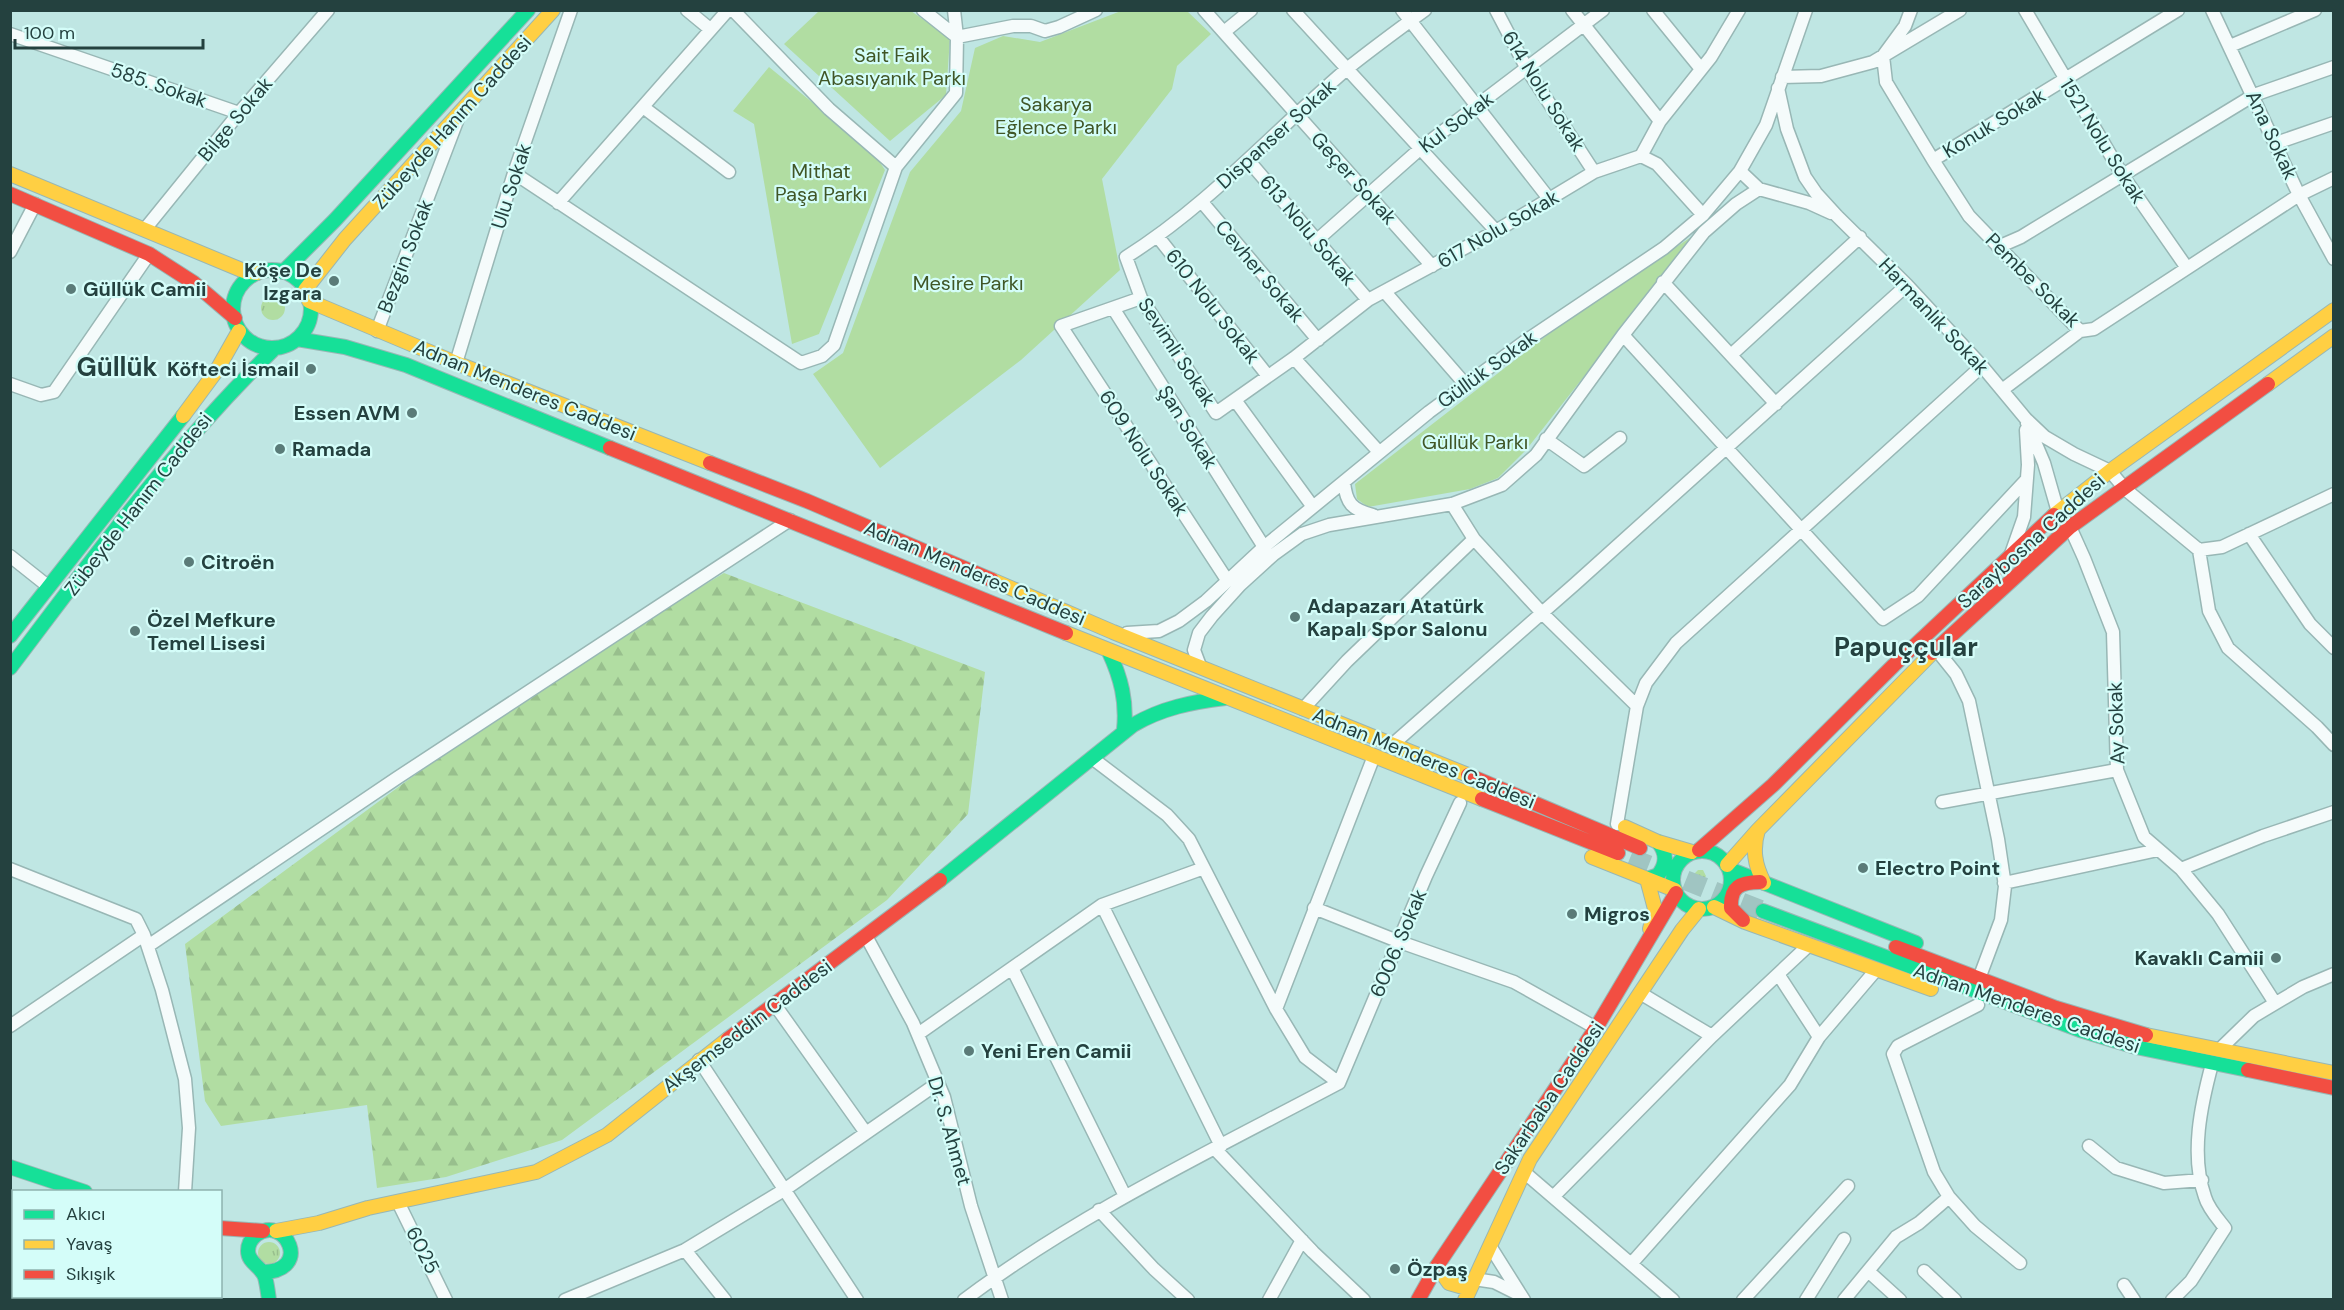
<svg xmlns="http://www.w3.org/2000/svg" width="2344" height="1310" viewBox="0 0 2344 1310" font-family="'DM Sans',sans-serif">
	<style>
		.grass { fill: url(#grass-tufts) }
		.forest { fill: url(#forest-firs) }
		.park { fill: #b1dda2 }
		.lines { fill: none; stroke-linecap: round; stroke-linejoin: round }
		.primary-tunnel { stroke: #a0c5c2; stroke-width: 20; stroke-dasharray: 20 10; stroke-linecap: butt }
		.street-casing { stroke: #98b7b5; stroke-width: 15 }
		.fast-casing { stroke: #98b7b5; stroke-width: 16 }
		.slow-casing { stroke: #98b7b5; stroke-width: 16 }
		.jam-casing { stroke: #98b7b5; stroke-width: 16 }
		.street { stroke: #f5fbfb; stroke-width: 12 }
		.fast { stroke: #16e098; stroke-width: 14 }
		.slow { stroke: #ffcf43; stroke-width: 14 }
		.jam { stroke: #f24e42; stroke-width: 14 }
		.poi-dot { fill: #5a7b78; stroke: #d4fdf9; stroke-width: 2 }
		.labels { text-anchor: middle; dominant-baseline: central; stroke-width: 4.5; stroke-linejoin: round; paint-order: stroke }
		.park-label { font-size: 20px; fill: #405626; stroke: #d4fdf9 }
		.street-label { font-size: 20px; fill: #24413f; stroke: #d4fdf9 }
		.poi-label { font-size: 20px; font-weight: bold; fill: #24413f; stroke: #d4fdf9; text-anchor: start }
		.district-label { font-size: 26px; font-weight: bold; fill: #24413f; stroke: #d4fdf9 }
	</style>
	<defs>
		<pattern id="grass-tufts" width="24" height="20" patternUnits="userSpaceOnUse" patternTransform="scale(1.5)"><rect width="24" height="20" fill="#b1dda2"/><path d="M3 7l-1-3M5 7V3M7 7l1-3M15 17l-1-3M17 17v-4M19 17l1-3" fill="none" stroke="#98bf8d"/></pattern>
		<pattern id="forest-firs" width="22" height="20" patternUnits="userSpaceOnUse" patternTransform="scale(1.5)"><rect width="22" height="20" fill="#b1dda2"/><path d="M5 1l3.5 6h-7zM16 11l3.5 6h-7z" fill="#98bf8d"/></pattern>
	</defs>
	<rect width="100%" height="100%" fill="#bfe6e3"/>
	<path class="grass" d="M261 308a12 12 0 1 1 24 0a12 12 0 1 1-24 0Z
		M1698 870H1703L1706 876 1700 887H1693L1691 884 1693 875Z
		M258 1253a11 11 0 1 1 22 0a11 11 0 1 1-22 0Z"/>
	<path class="forest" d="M724 573 985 672 968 814 887 900 562 1140 446 1177 377 1188 367 1105 221 1126 205 1101 185 944 533 688Z"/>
	<path class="park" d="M819 11H911L950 38 946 95 890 141 784 44Z
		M1121 11H1187L1211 34 1177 66 1172 89 1102 179 1120 270 1021 360 880 468 813 374 843 353 910 172 961 111 975 48 1003 36 1040 42Z
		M769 67 873 152 885 170 819 334 792 344 754 124 733 111Z
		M1697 233 1526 450 1498 478 1470 489 1368 507 1357 499 1355 484 1555 329Z"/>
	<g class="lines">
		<path class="primary-tunnel" d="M1630 858 1763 911"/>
		<defs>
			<path id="street" d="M687 10 710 29
				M923 10 957 37 1013 26H1031L1045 31 1059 27 1096 10
				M1204 10 1432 266
				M1293 10 1496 231
				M1402 10 1550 200
				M1425 10C1399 29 1373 48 1348 68 1274 131 1209 205 1126 257L1141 298 1216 413 1294 358 1368 300 1496 231 1594 172 1641 156 1660 121 1711 57 1739 10
				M1496 10 1527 69 1594 172
				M1572 10 1660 121
				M1653 10 1701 69
				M1806 10 1766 125 1740 171 1759 189 1809 203 1831 213
				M1911 10 1905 26 1883 56 1886 82 1933 160 1969 216 2080 331 2094 329 2299 195 2334 178
				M2025 10 2123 176 2187 268
				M2212 10 2299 195 2334 259
				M1224 32 1251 10
				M10 34 239 113
				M2230 46 2315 10
				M1782 77 1821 76 1873 62 1960 10
				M1778 88 1787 129 1805 177 1816 193 1837 216 1907 285 1982 366 2026 419 2045 437 2074 454 2110 471 2125 489 2199 550 2222 547 2334 494
				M643 107 729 172
				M2276 143 2334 123
				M1641 156 1657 164 1703 215
				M1248 160 1368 300
				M1933 160 2178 10
				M896 167 956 93 957 37 954 10
				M514 173 801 363 822 356 834 345 896 167 829 109 733 10
				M1202 202 1318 340
				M558 203 728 10
				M145 229 239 113 328 10
				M1158 237 1268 376
				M1316 241 1421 148 1603 10
				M1998 247 2021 237 2254 95 2334 67
				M10 252 35 204
				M1663 282 1776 404
				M1385 292 1465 384
				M1141 298 1061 326 1227 580
				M1113 308 1264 547
				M377 331 457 121
				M1623 335 1883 619 1918 596 2027 479
				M1731 355 1860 237
				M1294 358 1379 452
				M456 363 514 173 571 10
				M10 384 41 395 54 392 149 254
				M2002 390 2080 331
				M1235 400 1313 507
				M2027 423 2044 463 2058 512 2070 527 2084 558 2113 632 2117 770 2144 837 2181 869 2218 914 2275 1003
				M1546 439 1584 466 1620 438
				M1344 482C1346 503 1352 510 1373 515
				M1452 504 1474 539 1542 613 1637 706
				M2249 534 2310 624 2334 648
				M2199 550 2209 611 2228 648 2317 727 2334 745
				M2011 554 2024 517 2028 465 2026 430
				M10 556 49 587
				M1127 633 1159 631 1179 621 1206 601 1264 547 1429 412 1524 342 1664 248 1703 215 1740 171
				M1936 649 1956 674 1969 701 1998 839 2005 886 2001 920 1980 976
				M1200 666 1194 650 1199 633 1212 616 1240 585 1273 555 1302 534 1329 525 1452 504 1502 485 1536 455 1623 335 1704 232 1736 204 1759 189
				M1303 709 1347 661 1474 539
				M1393 744 1575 584 1907 285
				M1092 758 1167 815 1189 839 1276 1009 1305 1057 1339 1083
				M1942 802 2117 770
				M1617 824 1637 706 1646 683 1676 643 1982 366
				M10 869 136 919 144 935 162 990 185 1079 189 1128 185 1192
				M2181 869 2263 836 2334 812
				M2004 883 2158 850
				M1102 905 1221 1146
				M1314 908 1400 942 1514 982 1596 1028
				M866 936 913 1023 944 1097 971 1206 1002 1300
				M148 946 397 778 790 520
				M1012 968 1125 1196
				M1778 974 1819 1037
				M1640 993 1712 1036
				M775 1005 866 1133
				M1978 1005 1898 1046 1893 1054 1934 1172 1949 1197 1975 1226 2020 1263
				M1276 1009 1374 756
				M10 1026 144 935
				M918 1034 1102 905 1204 868
				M2220 1049 2254 1016 2303 987 2334 974
				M699 1060 857 1300
				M1339 1083 1426 876 1460 803
				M2089 1146 2116 1168 2164 1183 2202 1180
				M1215 1149 1313 1252 1364 1300
				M1524 1172 1673 1300
				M1553 1197 1712 1036 1809 945
				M398 1202 446 1300
				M1099 1210 1154 1269 1188 1300
				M1490 1246 1524 1300
				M685 1250 725 1300
				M1631 1264 1790 1085 1819 1037 1876 970
				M1868 1271 1900 1300
				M1924 1271 1955 1300
				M10 1279 14 1280
				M1474 1279 1494 1282 1518 1294
				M2124 1285 2134 1300
				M56 1296 64 1300
				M565 1300 685 1250 784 1190 938 1083
				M964 1300C1080 1213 1211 1151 1339 1083
				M1269 1300 1302 1240
				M1743 1300 1848 1186
				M1806 1300 1844 1239
				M1844 1300 1896 1237 1919 1223 1949 1197
				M2172 1300 2191 1281 2225 1228C2218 1219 2208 1208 2205 1197 2190 1155 2201 1105 2212 1064"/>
			<path id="fast" d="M233 309a39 39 0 1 1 78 0a39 39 0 1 1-78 0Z
				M283 272 335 220 528 10
				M297 339 345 347 406 365 610 448
				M10 636 183 416
				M1109 652C1121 678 1127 701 1124 730
				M10 668C94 557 175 445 275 348
				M1673 880a29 29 0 1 1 58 0a29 29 0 1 1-58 0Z
				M1729 869 1916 943
				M1647 879 1658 875C1667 864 1667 853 1658 842
				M940 880 1133 725C1162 708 1192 702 1225 698
				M1763 911 2080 1030 2136 1047 2248 1070
				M10 1167 85 1192
				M262 1272C314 1272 285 1213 256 1235 251 1239 248 1244 248 1251 248 1263 261 1266 265 1277 267 1284 268 1293 269 1300"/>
			<path id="slow" d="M10 174 244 271 257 273
				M305 290 345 239 553 10
				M309 301 456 363 710 463
				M2268 384 2334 336
				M183 416 217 370 239 331
				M2054 515 2110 471 2334 310
				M992 580 1113 632 1468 775
				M1066 633 1482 799
				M1625 827 1658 842 1692 852
				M1758 830C1752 850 1755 865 1764 883
				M1592 857 1675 890
				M1727 865 1758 830 1932 653
				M1647 879 1655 909 1650 929
				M1714 907 1745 922 1931 989
				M2146 1035 2334 1073
				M276 1231 319 1223 368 1208 536 1172 607 1135 728 1039
				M1437 1266 1449 1283 1470 1289
				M1465 1300 1530 1159 1682 930 1699 909"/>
			<path id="jam" d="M10 194 149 254 194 283 235 318
				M610 448 1066 633
				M710 463 807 501 992 580
				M1932 653 2070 527 2268 384
				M1468 775 1640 848
				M1482 799 1618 853
				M1699 850 1773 785 1894 665 2054 515
				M1743 920 1731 908C1730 887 1740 882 1760 882
				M1896 947 2056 1008 2146 1035
				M728 1039 940 880
				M2248 1070 2334 1088
				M220 1228 263 1231
				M1418 1300 1437 1266 1596 1028 1676 893"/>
		</defs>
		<use href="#street" class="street-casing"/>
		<use href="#fast" class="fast-casing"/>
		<use href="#slow" class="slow-casing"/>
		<use href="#jam" class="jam-casing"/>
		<use href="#street" class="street"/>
		<use href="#fast" class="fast"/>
		<use href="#slow" class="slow"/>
		<use href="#jam" class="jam"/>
	</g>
	<g class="poi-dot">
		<circle cx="334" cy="281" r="6"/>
		<circle cx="71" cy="289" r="6"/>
		<circle cx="311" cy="369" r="6"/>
		<circle cx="412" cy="413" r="6"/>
		<circle cx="280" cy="449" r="6"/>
		<circle cx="189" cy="562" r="6"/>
		<circle cx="1295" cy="617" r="6"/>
		<circle cx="135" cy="631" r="6"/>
		<circle cx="1863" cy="868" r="6"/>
		<circle cx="1572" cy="914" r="6"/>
		<circle cx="2276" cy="958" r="6"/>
		<circle cx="969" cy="1051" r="6"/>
		<circle cx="1395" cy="1269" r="6"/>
	</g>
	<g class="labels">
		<g class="park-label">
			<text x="892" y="55">Sait Faik<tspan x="892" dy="23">Abasıyanık Parkı</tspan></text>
			<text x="1056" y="104">Sakarya<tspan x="1056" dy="23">Eğlence Parkı</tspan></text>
			<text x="821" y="171">Mithat<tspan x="821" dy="23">Paşa Parkı</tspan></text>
			<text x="968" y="283">Mesire Parkı</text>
			<text x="1475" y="442">Güllük Parkı</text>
		</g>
		<g class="street-label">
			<text transform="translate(159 85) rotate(19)">585. Sokak</text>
			<text transform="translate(1544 91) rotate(58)">614 Nolu Sokak</text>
			<text transform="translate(235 119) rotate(-50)">Bilge Sokak</text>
			<text transform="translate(452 122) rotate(-48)">Zübeyde Hanım Caddesi</text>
			<text transform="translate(1456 122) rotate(-37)">Kul Sokak</text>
			<text transform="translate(1994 123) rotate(-31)">Konuk Sokak</text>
			<text transform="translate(1276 134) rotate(-42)">Dispanser Sokak</text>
			<text transform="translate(2272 135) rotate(65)">Ana Sokak</text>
			<text transform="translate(2103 141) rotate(58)">1521 Nolu Sokak</text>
			<text transform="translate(1354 178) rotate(48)">Geçer Sokak</text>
			<text transform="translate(511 186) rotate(-72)">Ulu Sokak</text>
			<text transform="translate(1498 229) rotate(-30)">617 Nolu Sokak</text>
			<text transform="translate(1308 230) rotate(50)">613 Nolu Sokak</text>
			<text transform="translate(405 256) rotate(-69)">Bezgin Sokak</text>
			<text transform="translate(1260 271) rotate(50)">Cevher Sokak</text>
			<text transform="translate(2033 280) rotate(45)">Pembe Sokak</text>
			<text transform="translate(1213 306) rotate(52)">610 Nolu Sokak</text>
			<text transform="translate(1934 316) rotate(47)">Harmanlık Sokak</text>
			<text transform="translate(1177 352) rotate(57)">Sevimli Sokak</text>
			<text transform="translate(1487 369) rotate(-36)">Güllük Sokak</text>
			<text transform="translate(525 390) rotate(22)">Adnan Menderes Caddesi</text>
			<text transform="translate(1188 427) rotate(58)">Şan Sokak</text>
			<text transform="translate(1144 453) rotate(57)">609 Nolu Sokak</text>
			<text transform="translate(138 504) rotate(-52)">Zübeyde Hanım Caddesi</text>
			<text transform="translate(2031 541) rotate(-42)">Saraybosna Caddesi</text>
			<text transform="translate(975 573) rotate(23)">Adnan Menderes Caddesi</text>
			<text transform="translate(2116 723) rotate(-92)">Ay Sokak</text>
			<text transform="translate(1424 758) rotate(22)">Adnan Menderes Caddesi</text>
			<text transform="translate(1398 943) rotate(-67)">6006. Sokak</text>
			<text transform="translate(2027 1008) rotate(19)">Adnan Menderes Caddesi</text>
			<text transform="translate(747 1026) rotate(-37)">Akşemseddin Caddesi</text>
			<text transform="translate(1549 1098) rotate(-56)">Sakarbaba Caddesi</text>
			<text transform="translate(950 1131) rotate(74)">Dr. S. Ahmet</text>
			<text transform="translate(423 1250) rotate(63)">6025</text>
		</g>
		<g class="poi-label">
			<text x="322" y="270" text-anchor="end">Köşe De<tspan x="322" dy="23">Izgara</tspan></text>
			<text x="83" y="289">Güllük Camii</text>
			<text x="299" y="369" text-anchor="end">Köfteci İsmail</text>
			<text x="400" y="413" text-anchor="end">Essen AVM</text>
			<text x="292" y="449">Ramada</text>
			<text x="201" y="562">Citroën</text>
			<text x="1307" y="606">Adapazarı Atatürk<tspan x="1307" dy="23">Kapalı Spor Salonu</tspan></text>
			<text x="147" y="620">Özel Mefkure<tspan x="147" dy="23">Temel Lisesi</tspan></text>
			<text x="1875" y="868">Electro Point</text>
			<text x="1584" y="914">Migros</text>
			<text x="2264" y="958" text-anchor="end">Kavaklı Camii</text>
			<text x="981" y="1051">Yeni Eren Camii</text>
			<text x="1407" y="1269">Özpaş</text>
		</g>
		<g class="district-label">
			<text x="117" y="367">Güllük</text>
			<text x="1906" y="647">Papuççular</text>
		</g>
	</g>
	<rect width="2344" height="1310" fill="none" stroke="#24413f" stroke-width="24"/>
	<rect x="12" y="1190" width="210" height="108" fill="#d4fdf9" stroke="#8eb2af" stroke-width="1.5"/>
	<rect x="24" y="1210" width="30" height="9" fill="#16e098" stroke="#8eb2af" stroke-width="1.5"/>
	<text x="66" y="1220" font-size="18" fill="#24413f">Akıcı</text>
	<rect x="24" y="1240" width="30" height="9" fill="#ffcf43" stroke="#8eb2af" stroke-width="1.5"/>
	<text x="66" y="1250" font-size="18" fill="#24413f">Yavaş</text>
	<rect x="24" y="1270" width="30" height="9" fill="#f24e42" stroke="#8eb2af" stroke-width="1.5"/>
	<text x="66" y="1280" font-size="18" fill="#24413f">Sıkışık</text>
	<path d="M15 39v9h188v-9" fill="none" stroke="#24413f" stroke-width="3"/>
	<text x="24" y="39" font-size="18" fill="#24413f" stroke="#d4fdf9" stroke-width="4.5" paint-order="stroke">100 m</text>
</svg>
